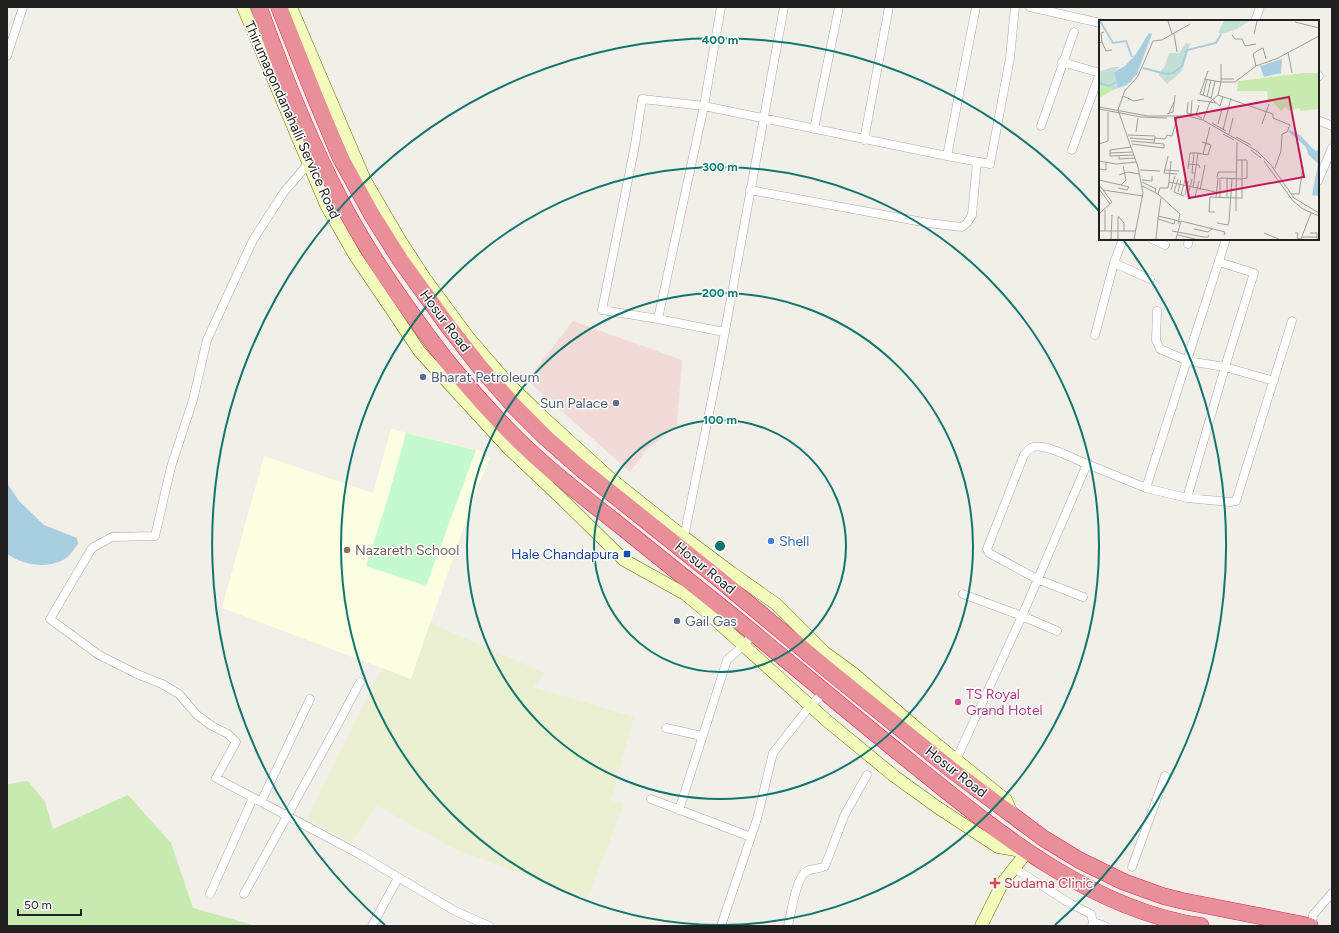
<svg xmlns="http://www.w3.org/2000/svg" width="1339" height="933" viewBox="0 0 1339 933" font-family="Figtree,sans-serif">
	<style>
		.commercial { fill: #f2dad7 }
		.education { fill: #fdffe3 }
		.farmland { fill: #ecf0d3 }
		.grass { fill: #c7ebae }
		.park { fill: #c5face }
		.water { fill: #a8cedf }
		.lines { fill: none; stroke-linecap: round; stroke-linejoin: round }
		.street-casing { stroke: #a8a8a8; stroke-width: 9 }
		.secondary-casing { stroke: #667c04; stroke-width: 13 }
		.highway-casing { stroke: #de2657; stroke-width: 17 }
		.street { stroke: #fff; stroke-width: 8 }
		.secondary { stroke: #f3fbbc; stroke-width: 12 }
		.highway { stroke: #e98f99; stroke-width: 16 }
		.ring { fill: none; stroke: #0f766e; stroke-width: 2 }
		.service-dot { fill: #5c6f8a; stroke: #fff; stroke-width: 1.5 }
		.shop-dot { fill: #3f7fe0; stroke: #fff; stroke-width: 1.5 }
		.education-dot { fill: #8d6e63; stroke: #fff; stroke-width: 1.5 }
		.transit-dot { fill: #1a4fb4; stroke: #fff; stroke-width: 1.5 }
		.hotel-dot { fill: #d1479c; stroke: #fff; stroke-width: 1.5 }
		.health-dot { fill: #e0444e; stroke: #fff; stroke-width: 1.5 }
		.labels { text-anchor: middle; dominant-baseline: central; stroke-width: 3; stroke-linejoin: round; paint-order: stroke }
		.street-label { font-size: 14px; fill: #212121; stroke: #fff }
		.service-label { font-size: 14px; fill: #4e5e75; stroke: #fff; text-anchor: start }
		.shop-label { font-size: 14px; fill: #366cbe; stroke: #fff; text-anchor: start }
		.education-label { font-size: 14px; fill: #785e54; stroke: #fff; text-anchor: start }
		.transit-label { font-size: 14px; fill: #164399; stroke: #fff; text-anchor: end }
		.hotel-label { font-size: 14px; fill: #b23c85; stroke: #fff; text-anchor: start }
		.health-label { font-size: 14px; fill: #be3a42; stroke: #fff; text-anchor: start }
		.inset-river { fill: none; stroke: #a8cedf; stroke-width: 2 }
		.inset-road { fill: none; stroke: #9e9d98; stroke-width: 1 }
		.view { fill: #c2185b; fill-opacity: 0.15; stroke: #c2185b; stroke-width: 2 }
		.inset-edge { fill: none; stroke: #212121; stroke-width: 2 }
		.centre { fill: #0f766e; stroke: #fff; stroke-width: 2 }
		.ring-label { font-size: 12px; text-anchor: middle; font-weight: bold; fill: #0f766e; stroke: #fff; stroke-width: 3; stroke-linejoin: round; paint-order: stroke }
	</style>
	<rect width="100%" height="100%" fill="#f1efe8"/>
	<path class="commercial" d="M573 321 682 360 677 426 646 450 630 472 527 380Z"/>
	<path class="education" d="M391 429 481 451 490 458 477 489 411 679 222 608 264 456 373 493Z"/>
	<path class="farmland" d="M430 623 545 673 533 687 634 717 611 800 624 804 587 899 455 849 377 806 351 843 307 819 382 668 411 679Z"/>
	<path class="grass" d="M28 781 45 802 53 829 128 795 171 843 193 908 253 925V926H7V784Z"/>
	<path class="park" d="M406 433 476 450 426 586 366 566 387 501Z"/>
	<path class="water" d="M7 483 19 501 44 525 77 538 78 544C74 548 71 555 66 558 49 570 23 565 7 554Z"/>
	<g class="lines">
		<defs>
			<path id="street" d="M1030 7 1100 23
				M1255 21 1260 7
				M7 56 23 7
				M1062 62 1100 73 1072 150
				M1318 77 1319 76
				M1318 120 1332 126
				M1041 126 1074 32
				M814 129 839 7
				M864 140 889 7
				M947 156 990 164 1010 58 1015 7
				M308 164 284 192 253 240 207 340 193 400 171 467 155 536 112 537 92 548 50 619 99 655 137 674 162 684 179 694 197 715 212 726 228 734 236 742 216 778 359 854 455 911 489 926
				M1318 181 1332 148
				M750 190 928 223 962 227 967 223 972 215 977 162
				M1152 239 1165 245
				M1188 244 1189 239
				M1114 263 1150 279
				M1157 311 1156 340 1160 349 1188 361 1225 367 1274 381
				M658 319 602 310 635 145 642 99 704 106 721 7
				M724 332 658 319 704 106 947 156 976 7
				M1095 335 1114 263 1123 239
				M1146 488 1187 498 1230 502 1236 501 1292 321
				M1187 498 1225 367 1254 273 1219 262
				M684 537 719 364 784 7
				M963 594 1022 616 1057 631
				M1083 597 1037 579 989 553 987 549 1024 455C1027 452 1029 448 1033 447 1045 443 1074 459 1087 464
				M666 728 702 736
				M956 760 1022 616 1087 464 1146 488 1226 239
				M651 799 751 837
				M261 802 310 699
				M679 810 727 660 744 645 754 633
				M1132 867 1165 776
				M1014 868 1071 904 1091 914 1093 922 1092 926
				M210 894 253 798
				M244 894 339 722 360 682
				M1093 922 1105 926
				M372 926 398 878
				M721 926 757 819 773 753 810 706 825 692
				M788 926C791 914 796 876 807 871 812 868 817 870 825 866L845 814 867 775
				M1312 926 1313 915 1332 893"/>
			<path id="secondary" d="M243 7 326 205 354 254 420 352 509 449 563 500 624 560 685 594 701 607 826 720 894 776 937 807 998 847 1027 852 1003 882 981 926
				M291 7 365 180 400 240 424 277 469 338 507 382 542 416 610 478 684 537 732 573 776 604 824 652 853 673 919 730 1006 800 1013 816"/>
			<path id="highway" d="M259 7C283 75 310 143 344 207 373 261 409 312 446 360 473 393 502 426 534 455 559 478 586 499 613 520 653 552 694 585 735 618 796 668 857 719 919 769 1001 835 1093 910 1201 926
				M279 7 315 97 340 157 372 215 401 261 448 326 480 367 514 406 546 438 580 468 719 579 828 670 953 771 1043 838 1079 860 1124 882 1163 896 1183 901 1310 926"/>
		</defs>
		<use href="#street" class="street-casing"/>
		<use href="#secondary" class="secondary-casing"/>
		<use href="#highway" class="highway-casing"/>
		<use href="#street" class="street"/>
		<use href="#secondary" class="secondary"/>
		<use href="#highway" class="highway"/>
	</g>
	<g class="ring">
		<circle cx="720" cy="546" r="126"/>
		<circle cx="720" cy="546" r="253"/>
		<circle cx="720" cy="546" r="379"/>
		<path d="M385 925A506 506 0 1 1 1099 211M1124 241A506 506 0 0 1 1055 925"/>
	</g>
	<g class="service-dot">
		<circle cx="423" cy="377" r="4"/>
		<circle cx="616" cy="403" r="4"/>
		<circle cx="677" cy="621" r="4"/>
	</g>
	<circle class="shop-dot" cx="771" cy="541" r="4"/>
	<circle class="education-dot" cx="347" cy="550" r="4"/>
	<rect class="transit-dot" x="623" y="550" width="8" height="8" rx="2"/>
	<circle class="hotel-dot" cx="958" cy="702" r="4"/>
	<path class="health-dot" d="M993 877h4v4h4v4h-4v4h-4v-4h-4v-4h4z"/>
	<g class="labels">
		<g class="street-label">
			<text transform="translate(292 120) rotate(66)">Thirumagondanahalli Service Road</text>
			<text transform="translate(445 321) rotate(53)">Hosur Road</text>
			<text transform="translate(705 568) rotate(39)">Hosur Road</text>
			<text transform="translate(956 772) rotate(38)">Hosur Road</text>
		</g>
		<g class="service-label">
			<text x="431" y="377">Bharat Petroleum</text>
			<text x="608" y="403" text-anchor="end">Sun Palace</text>
			<text x="685" y="621">Gail Gas</text>
		</g>
		<g class="shop-label">
			<text x="779" y="541">Shell</text>
		</g>
		<g class="education-label">
			<text x="355" y="550">Nazareth School</text>
		</g>
		<g class="transit-label">
			<text x="619" y="554">Hale Chandapura</text>
		</g>
		<g class="hotel-label">
			<text x="966" y="694">TS Royal<tspan x="966" dy="16">Grand Hotel</tspan></text>
		</g>
		<g class="health-label">
			<text x="1004" y="883">Sudama Clinic</text>
		</g>
	</g>
	<g transform="translate(1099 20)">
		<rect width="220" height="220" fill="#f1efe8"/>
		<path d="M205 53H220V89L202 91 200 88 190 91 187 87 182 91 174 82H169L168 71H138L139 61ZM0 66H12V71L0 78Z" fill="#c7ebae"/>
		<path d="M125 1H150L138 9 122 14 119 12ZM87 23 91 24 83 51 68 64 59 54 66 46 70 33H80ZM13 47H21L15 52 19 68 12 71V66H0V52Z" fill="#c4e0d5"/>
		<path d="M50 13 53 14 38 54 28 65 19 68 15 52 26 46 37 34ZM183 39 182 53 165 57 161 46ZM191 110 201 115 213 128 217 131 220 129V176L213 175 219 144 209 134 207 127 190 112Z" fill="#a8cedf"/>
		<path class="inset-river" d="M1 1 14 23 27 21 33 37M44 48 67 54 74 53 83 46 88 30 117 23 122 14M0 63 10 66 17 62"/>
		<path class="inset-road" d="M69 1 73 14M196 2 220 8M75 14 78 32M155 14 158 1M133 15 136 19H143L146 26 157 24M3 22 2 13 5 12M0 23 3 22 7 31 13 30M189 32 193 53M157 46 154 34 158 31 164 28 167 39M109 51 101 74 112 78M105 59 122 62V44M122 59H135M26 70 19 90 39 147 44 173 35 219M25 72 39 56 54 21 63 20 91 4M119 75 174 94V98L191 105 188 112 183 114 182 131 176 148M24 76 35 81 45 79M104 76 108 59M108 77 112 60M112 79 116 61M98 80 117 83M114 80 121 86 124 76M89 82 88 93 97 95M100 85 97 95 103 98M0 87 49 96H89L104 100 158 131 172 145 195 178 220 193M0 89 42 97 68 98M70 93 75 82M68 94 74 92 76 75M92 94 93 80M104 100 111 82 119 75 122 62H136L157 46 179 38 220 16M113 103 127 111M119 104 123 89M163 104 170 84M124 110 132 78M37 112 39 98M124 114 135 120M130 114 134 98M29 115 56 116 55 123 65 124V128L33 124M137 117 152 125M31 118 56 120M56 118 66 119 68 115 73 116 78 98M32 121 55 123M103 122 112 125 109 135 104 134M0 124 9 121V92M32 127 11 130V136L35 135M152 130 162 138M11 133 34 132M95 133 93 153H96M20 136V139L36 138M69 136 65 153 78 154M0 141 17 144 37 142M165 141 194 181 204 189 220 196M90 144 100 145 101 148M0 149 7 150V142M89 149 91 133H99M41 150 61 151M65 150 80 151M20 155 29 152 40 154M118 158 119 152H137M79 159 75 172 85 176M0 160 22 165 27 160 24 146M43 160 53 161V156M43 162 57 169 56 172M70 162 72 141M0 165 4 170 44 176M43 166 59 174 61 168H69L70 162 117 172M19 168 28 170 30 167 22 165M94 168 99 133 104 134 111 107M0 169 11 184M72 170 76 156M101 170 106 145M90 171 93 159M79 172 82 160M59 174 81 194 79 204M192 174H200L204 147M82 175 86 160M86 175 89 161M96 177 100 161M117 177 119 158M121 178V158L143 159V140H137M128 178V158M137 191V178H143V159L148 158V140H143M116 192H110L111 177 137 178 138 122M0 194 13 182 4 170M19 196 25 203V211M59 196 76 200M59 199 62 178M118 203 129 205 130 201 133 159M95 209 109 212 113 209M0 211H37M6 211V190M73 211 105 217H109L110 215M165 213 180 219M196 213H199L198 218 202 219M211 213H218V219M79 215 96 219M203 217H218M12 219 13 195M19 219V197M57 219 59 199 75 204 76 200 82 202M77 219 82 201 126 212 125 215M202 219 212 193"/>
		<path class="view" d="M190 77 205 157 90 178 76 98Z"/>
		<rect width="220" height="220" class="inset-edge"/>
	</g>
	<circle cx="720" cy="546" r="6" class="centre"/>
	<g class="ring-label">
		<text x="720" y="44">400 m</text>
		<text x="720" y="171">300 m</text>
		<text x="720" y="297">200 m</text>
		<text x="720" y="424">100 m</text>
	</g>
	<rect width="1339" height="933" fill="none" stroke="#212121" stroke-width="16"/>
	<path d="M18 909v6h63v-6" fill="none" stroke="#212121" stroke-width="2"/>
	<text x="24" y="909" font-size="12" fill="#212121" stroke="#ffffff" stroke-width="3" paint-order="stroke">50 m</text>
</svg>
